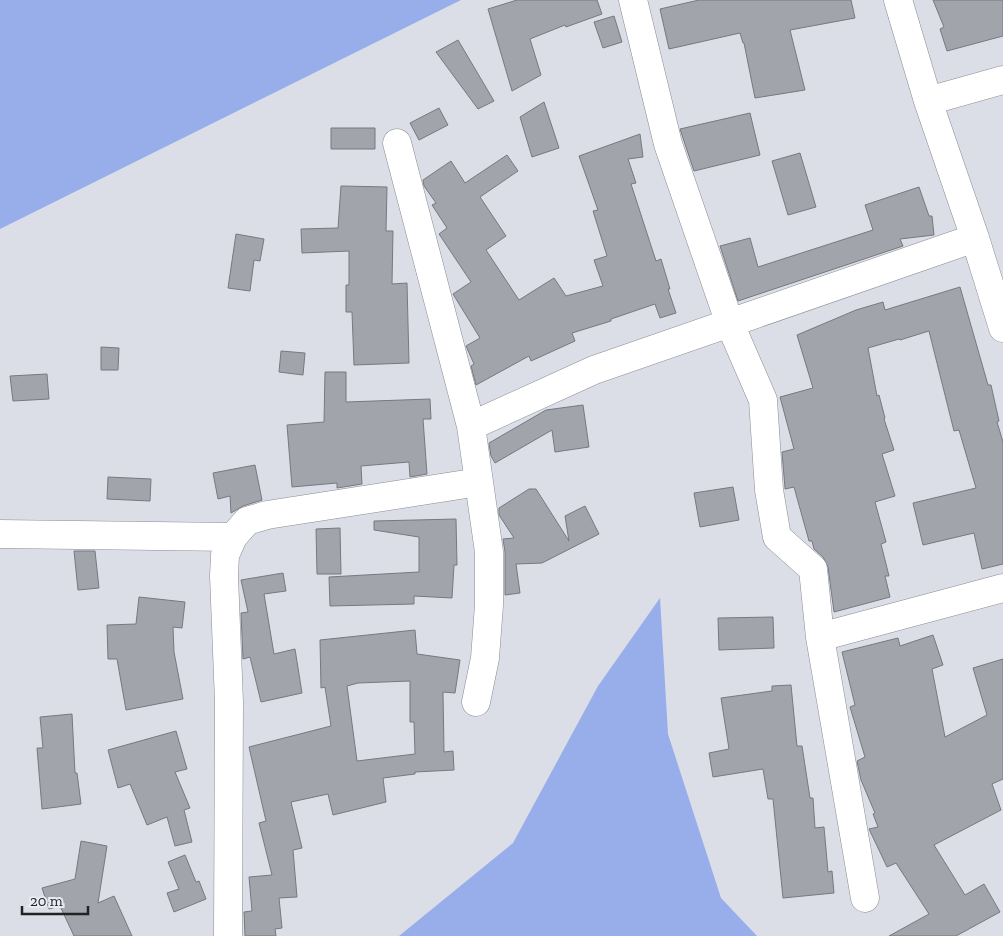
<svg xmlns="http://www.w3.org/2000/svg" width="1003" height="936" viewBox="0 0 1003 936" font-family="'Zilla Slab',serif">
	<style>
		.forest { fill: #97aeea }
		.building { fill: #a1a4ab; stroke: #777980; fill-rule: evenodd }
		.lines { fill: none; stroke-linecap: round; stroke-linejoin: round }
		.minor-casing { stroke: #898c93; stroke-width: 29 }
		.minor { stroke: #fff; stroke-width: 28 }
	</style>
	<rect width="100%" height="100%" fill="#dbdee6"/>
	<path class="forest" d="M0 0H461L0 229Z
		M660 598 668 734 721 898 757 936H399L513 843 598 686Z"/>
	<path class="building" d="M517 0H597L602 14 566 27 565 25 530 39 541 75 512 91 488 9Z
		M699 0H851L855 18 790 30 805 90 755 98 744 43H743L740 33 669 49 660 9Z
		M933 0H1003V36L947 51 940 29 944 27Z
		M614 16 622 42 603 48 594 22Z
		M458 40 494 101 478 109 436 52Z
		M544 102 559 148 532 157 520 117Z
		M439 108 448 125 419 140 410 123Z
		M750 113 760 155 694 171 680 129Z
		M331 128H375V149H331Z
		M640 134 643 157 628 159 636 183 631 184 656 261 661 259 670 289H668L676 313 660 318 655 304 611 319V321L572 333 575 341 531 361 529 356 476 385 471 366 474 364 466 346 480 338 453 294 471 282 439 234 447 228 432 205 436 203 424 186 423 180 451 161 465 183 507 155 518 171 480 197 506 236 486 250 519 300 554 278 566 296 603 286 594 260 607 256 593 211 598 210 579 156Z
		M800 153 816 207 788 215 772 161Z
		M341 186 387 187 386 231H393L392 284 407 283 409 363 354 365 352 312H346V285H349V251L302 253 301 229 338 228Z
		M919 187 929 216H932L934 235 900 239 903 246 738 301 720 246 750 238 758 267 873 230 865 205Z
		M236 234 264 239 260 261 254 260 250 291 228 288Z
		M960 287 988 385H991L999 421 997 422 1003 442V564L982 569 974 533 923 545 913 503 976 488 959 430 954 431 929 331 900 340 899 339 868 348 877 396 879 395 885 418 884 419 894 450 882 454 895 496 875 502 886 542 881 544 889 576H885L890 597 834 612 828 567 823 557 814 549 812 541H809L794 487 785 489V488L782 452 794 449 780 397 813 388 797 335 856 310 883 302 885 310Z
		M101 347 119 348 118 370H101Z
		M281 351 305 353 303 375 279 372Z
		M325 372H346V402L430 399 431 419H423L427 474 410 477 409 462 361 466 362 484 337 488V483L292 487 287 425 324 422Z
		M47 374 49 399 13 401 10 376Z
		M583 405 589 447 555 452 552 430 495 463 491 456 489 443 546 410Z
		M255 465 262 500 243 506 231 513 230 496 218 499 213 473Z
		M108 477 151 479 150 501 107 499Z
		M733 487 739 520 700 527 694 493Z
		M529 489H536L569 541 565 516 585 506 599 534 542 563 516 564 520 593 505 595V552L503 539 514 538 499 515V508Z
		M456 519 457 565H454L452 598 414 596V604L330 606 329 577 419 572V537L374 530V521Z
		M340 528 341 574H317L316 529Z
		M74 551H95L99 588 78 590Z
		M283 573 286 591 264 594 274 654 295 649 302 693 261 702 250 657 243 659 241 613 248 612 241 580Z
		M139 597 185 602 182 628 173 627 174 652 183 699 126 710 117 659H108L107 625 136 624Z
		M773 617 774 648 719 650 718 618Z
		M415 630 417 654 460 660 455 693 443 692 444 752 453 751 454 770 415 772V774L383 778 386 802 333 815 328 794 291 802 302 848 293 850 297 897 279 898 282 928 275 929 276 936H245L244 912 252 911 249 877 272 875 259 823 266 821 249 747 331 726 325 687 321 688 320 640ZM410 681V722H414L415 754 357 761 347 686 358 683Z
		M933 635 943 665 932 669 945 737 987 715 973 668 1003 659V779L992 784 1001 810 934 845 965 895 984 884 1000 912 956 936H889L929 914 896 863 887 867 869 829 878 827 873 814 875 813 861 780 857 761 865 757 850 707 855 705 842 652 898 638 900 646Z
		M791 685 797 746H802L810 798H813L815 828 824 827 828 872 832 871 834 893 783 898 773 799H768L763 769 713 777 709 753 729 749 721 698 772 691V686Z
		M72 714 75 773H77L81 804 42 809 37 748H43L40 717Z
		M176 731 187 769 175 772 190 808 184 810 192 842 175 846 167 817 147 825 130 784 118 788 108 750Z
		M81 841 107 846 98 903 114 896 132 936H74L60 906 49 909 42 888 75 879Z
		M185 855 196 882 199 881 206 899 174 912 167 893 179 889 168 862Z"/>
	<g class="lines">
		<defs>
			<path id="minor" d="M633 0 668 144 730 324 763 400 769 490 777 537 813 569 820 637 865 898
				M898 0 928 101 975 238 1003 328
				M928 101 1003 80
				M397 143 471 426 489 552V605L485 658 476 702
				M471 426 594 370 975 238
				M0 534 233 537
				M820 637 1003 588
				M228 936 229 702 224 576 225 555 233 537 247 521 267 515 479 482"/>
		</defs>
		<use href="#minor" class="minor-casing"/>
		<use href="#minor" class="minor"/>
	</g>
	<path d="M22 906v8h66v-8" fill="none" stroke="#212325" stroke-width="2.5"/>
	<text x="30" y="906" font-size="15" fill="#212325" stroke="#e8ebf3" stroke-width="4" paint-order="stroke">20 m</text>
</svg>
